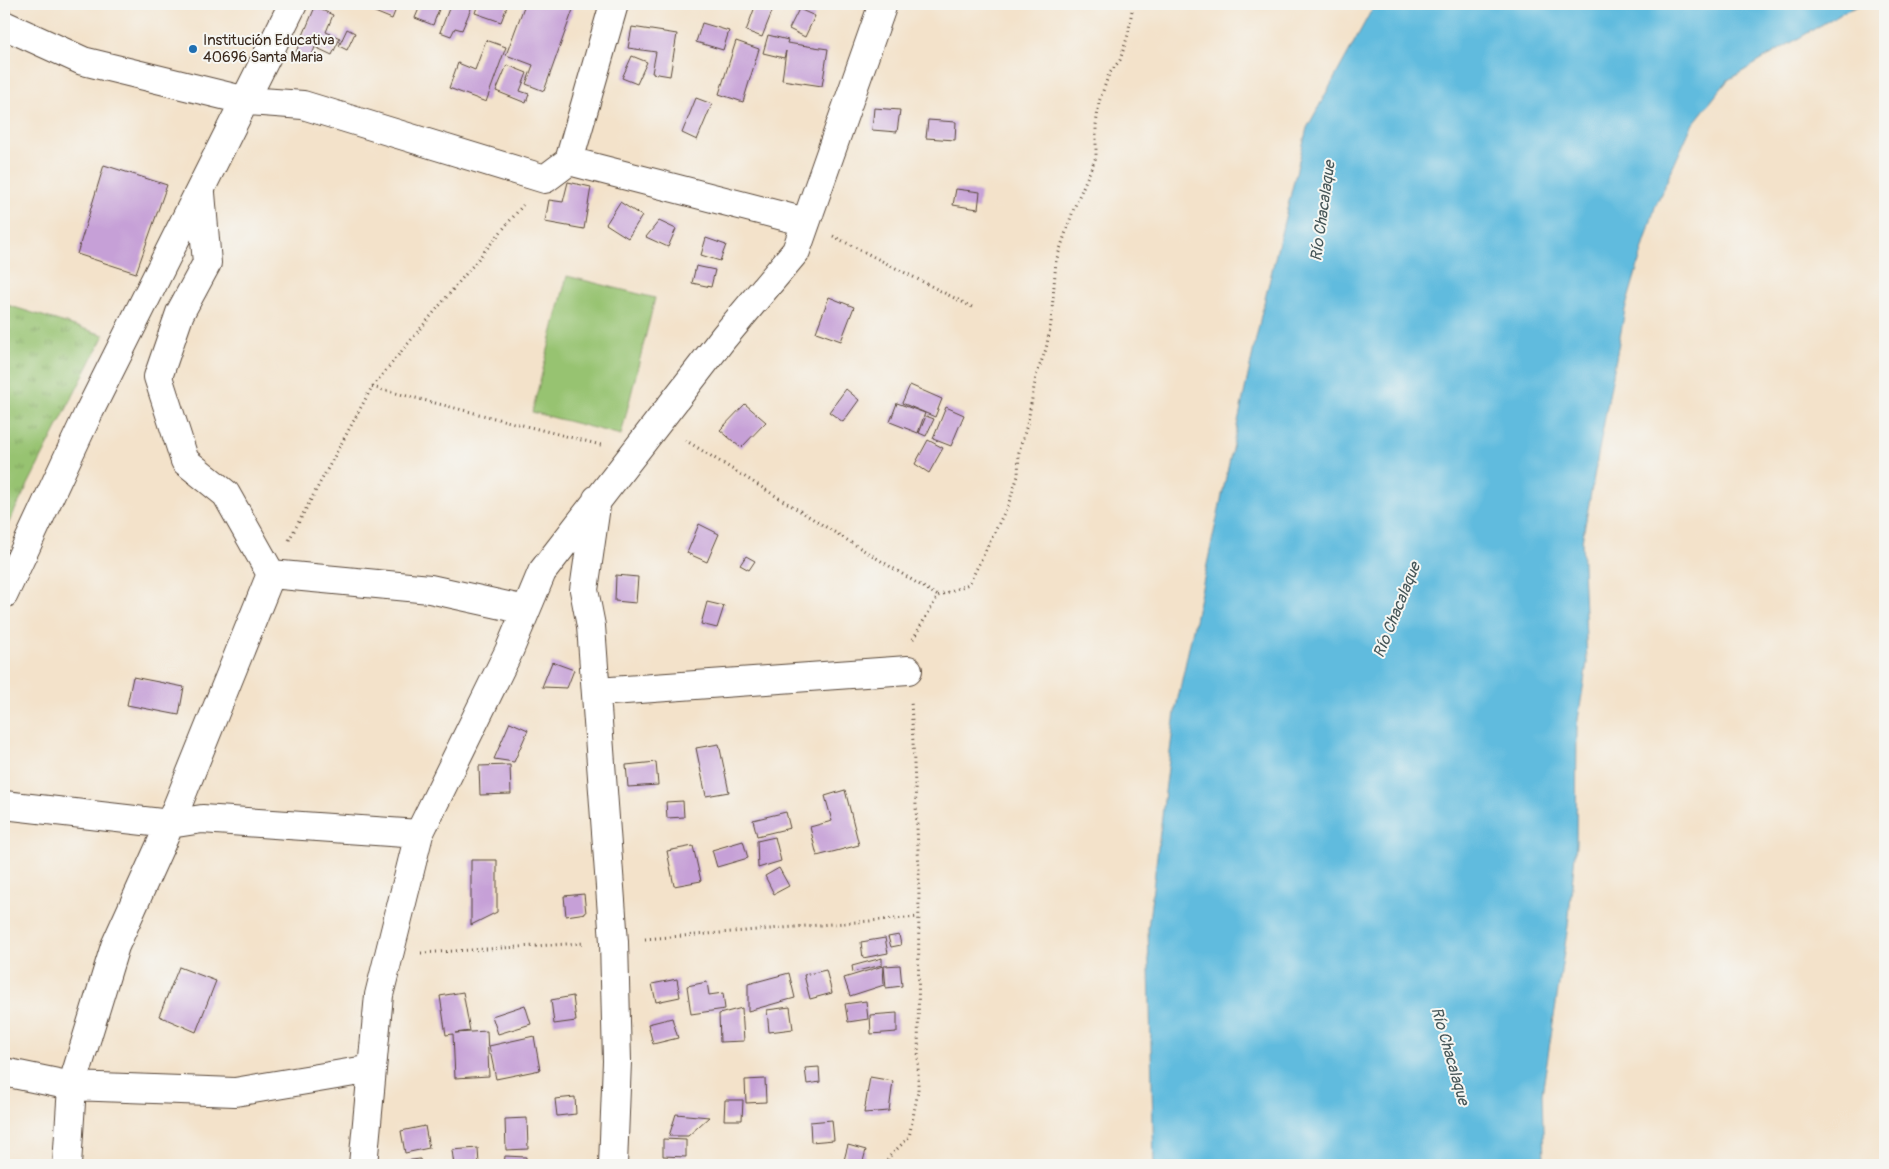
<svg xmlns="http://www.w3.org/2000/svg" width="1889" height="1169" viewBox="0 0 1889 1169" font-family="Pangolin,sans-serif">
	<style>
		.green { fill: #97c371; stroke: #697648 }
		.park { fill: url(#park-tufts); stroke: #697648 }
		.water { fill: #60bbde; stroke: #4e727e }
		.building { fill: #c6a0d7 }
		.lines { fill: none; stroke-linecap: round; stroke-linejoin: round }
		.minor-casing { stroke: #574638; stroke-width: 30 }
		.path { stroke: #574638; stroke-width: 3; stroke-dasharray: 1 4; stroke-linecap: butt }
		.minor { stroke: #fff; stroke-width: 28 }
		.poi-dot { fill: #1f6fb2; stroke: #f6f6f2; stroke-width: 2 }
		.labels { text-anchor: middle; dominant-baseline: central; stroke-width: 4; stroke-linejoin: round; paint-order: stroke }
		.poi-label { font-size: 15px; fill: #3b2a1e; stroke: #f6f6f2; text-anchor: start }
		.water-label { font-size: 16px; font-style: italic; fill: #465658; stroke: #f6f6f2 }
	</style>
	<defs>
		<pattern id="park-tufts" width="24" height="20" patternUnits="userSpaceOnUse" patternTransform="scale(1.25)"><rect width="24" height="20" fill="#97c371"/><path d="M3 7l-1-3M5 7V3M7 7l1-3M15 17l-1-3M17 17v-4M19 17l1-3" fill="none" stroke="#7c9f5c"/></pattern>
	</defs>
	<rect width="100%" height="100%" fill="#f6f6f2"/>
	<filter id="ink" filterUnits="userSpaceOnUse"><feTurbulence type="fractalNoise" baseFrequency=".02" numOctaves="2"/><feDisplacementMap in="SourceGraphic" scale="10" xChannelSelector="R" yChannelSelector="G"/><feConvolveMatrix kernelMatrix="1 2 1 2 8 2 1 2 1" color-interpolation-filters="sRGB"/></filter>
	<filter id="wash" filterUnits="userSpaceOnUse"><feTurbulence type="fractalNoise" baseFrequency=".0096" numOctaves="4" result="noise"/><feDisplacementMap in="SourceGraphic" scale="20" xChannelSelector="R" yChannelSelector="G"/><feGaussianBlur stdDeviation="1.12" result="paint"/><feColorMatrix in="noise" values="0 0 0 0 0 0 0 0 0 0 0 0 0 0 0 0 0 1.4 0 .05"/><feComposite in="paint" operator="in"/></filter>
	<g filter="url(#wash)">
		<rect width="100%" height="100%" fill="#f3e2ca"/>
		<path class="green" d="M567 276 655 298 621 435 532 412Z"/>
		<path class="park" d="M4 304 104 335 6 528 4 527Z"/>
		<path class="water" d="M1375 4H1863L1843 12 1728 80 1692 125 1655 207 1625 310 1582 541 1587 663 1577 726 1576 844 1568 926 1542 1094 1544 1165H1154L1148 928 1175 712 1262 311 1307 128Z"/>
		<g id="blocks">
			<path class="building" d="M373 4H398L392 19 370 10Z
				M421 4H441L433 25 415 18Z
				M445 4H473L462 30 455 28 451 36 440 32 450 6Z
				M478 4H508L501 22 475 13Z
				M525 4H575L544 91 526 84 533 65 506 55Z
				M756 4H775L762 37 746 31Z
				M315 7 333 15 326 32 340 38 332 55 315 47 311 58 296 52Z
				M799 9 815 16 805 37 789 29Z
				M702 23 729 31 723 50 696 42Z
				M632 27 677 34 670 76 652 73 656 52 628 48Z
				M347 29 355 33 347 50 339 46Z
				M768 35 788 40 787 43 828 49 822 86 782 80 786 51 784 58 763 53Z
				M486 40 506 47 486 102 449 88 458 63 475 70Z
				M736 41 759 49 743 102 719 94Z
				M632 56 647 62 637 84 622 78Z
				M507 65 527 73 520 91 529 94 526 103 496 91Z
				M696 98 712 104 697 140 682 133Z
				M874 108 900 110 897 132 872 130Z
				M928 120 956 122 955 140 926 138Z
				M104 165 167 185 136 273 77 254Z
				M568 182 591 187 584 229 545 222 549 200 563 202Z
				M956 189 980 192 978 209 953 205Z
				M620 202 642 216 628 238 606 224Z
				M659 221 676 229 668 247 646 237Z
				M706 238 726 245 720 261 701 255Z
				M696 266 715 270 711 287 692 283Z
				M829 297 854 307 841 341 816 332Z
				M910 385 942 399 935 417 902 403Z
				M846 389 859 400 843 422 829 412Z
				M897 403 925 413 918 433 890 422Z
				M745 404 766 422 741 448 720 430Z
				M946 407 964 415 951 446 933 439Z
				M926 416 934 419 926 436 919 433Z
				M928 440 943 448 929 473 915 464Z
				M699 524 719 534 707 562 687 553Z
				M746 556 755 561 749 570 740 565Z
				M616 575 638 577 636 603 615 601Z
				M707 602 724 606 717 628 701 624Z
				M552 662 574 670 567 688 542 687Z
				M133 677 184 687 179 715 127 705Z
				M510 722 528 730 514 762 494 759Z
				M719 744 729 792 706 796 696 748Z
				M656 762 658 785 628 787 626 765Z
				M510 765 511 794 480 795 479 766Z
				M845 790 859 845 817 856 810 827 832 821 825 796Z
				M683 801 684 817 667 818 666 802Z
				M786 812 790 828 757 836 753 820Z
				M775 837 781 861 758 868 757 841Z
				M743 841 748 858 717 867 712 850Z
				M693 846 701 881 674 886 667 851Z
				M471 860H497V912L471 925Z
				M779 868 789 886 774 894 765 876Z
				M584 894 586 913 566 916 564 896Z
				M899 935 901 945 891 947 888 937Z
				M885 938 888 953 863 958 861 942Z
				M882 958V965L853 972 852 966Z
				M900 965 902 986 886 988 884 966Z
				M883 966 884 985 850 996 844 978Z
				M179 967 216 981 196 1032 159 1016Z
				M826 970 832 993 810 999 804 975Z
				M789 973 795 998 748 1011V984Z
				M677 979 680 997 656 1002 652 984Z
				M707 982 709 995 723 993 725 1009 691 1014 687 986Z
				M463 992 470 1031 455 1033 487 1031 489 1076 455 1078 453 1034 446 1035 440 996Z
				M573 996 576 1021 554 1024 551 1000Z
				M866 1001 868 1019 848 1022 845 1004Z
				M525 1005 531 1024 498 1034 492 1016Z
				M790 1007 793 1029 769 1032 767 1010Z
				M742 1008 744 1041 720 1042 719 1014Z
				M897 1013V1032L871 1034 870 1015Z
				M672 1018 678 1038 653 1044 648 1024Z
				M534 1036 540 1070 496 1079 489 1046Z
				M819 1067 820 1082 807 1084 805 1068Z
				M870 1077 893 1081 889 1111 864 1113Z
				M765 1079 766 1102 746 1103 745 1080Z
				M575 1097 576 1114 557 1116 555 1099Z
				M725 1100H743L742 1120H724Z
				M676 1114 709 1117 688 1136H669Z
				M527 1118 528 1149 506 1150 505 1119Z
				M832 1120 834 1140 811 1142 810 1122Z
				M425 1126 429 1148 405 1153 401 1131Z
				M663 1139 686 1140V1157L663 1156Z
				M848 1145 866 1150 862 1165 843 1164Z
				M478 1148 479 1165H454L452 1150Z
				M505 1156 526 1157V1165H504Z
				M420 1159 421 1165H404V1161Z
				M551 1161H572V1165H551Z"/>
		</g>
	</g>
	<g filter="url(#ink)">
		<use href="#blocks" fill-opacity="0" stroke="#574638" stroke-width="1"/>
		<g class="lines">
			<defs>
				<path id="minor" d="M4 25 83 61 247 101 303 105 545 179 569 161 614 4
					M569 161 806 222
					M201 193 207 263 180 313 158 377 185 461 226 494 271 574
					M597 499 584 590 591 626 614 942 617 1061 613 1165
					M271 574 430 589 526 610
					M4 594 88 414 293 4
					M597 692 908 670
					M4 805 170 824 202 819 419 834
					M4 1072 72 1086 235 1092 372 1069
					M67 1165 72 1086 115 946 170 824 271 574
					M363 1165 379 995 419 834 509 651 542 572 724 337 796 251 883 4"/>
			</defs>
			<use href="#minor" class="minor-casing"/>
			<path class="path" d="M833 236 974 308
				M372 387 601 445
				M685 440 938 596
				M289 540 372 387 523 205
				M913 639 938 596 969 584 1008 505 1018 476 1019 452 1028 421 1036 376 1046 349 1051 323 1056 261 1074 208 1096 157V125L1099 102 1109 74 1120 60 1128 35 1133 4
				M645 939 919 917
				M421 953 584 943
				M887 1165 888 1158 909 1137 918 1092 919 870 911 700"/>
			<use href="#minor" class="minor"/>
		</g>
	</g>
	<circle class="poi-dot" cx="193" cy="49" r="5"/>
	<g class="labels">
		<g class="poi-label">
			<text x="203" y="40">Institución Educativa<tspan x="203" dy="17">40696 Santa Maria</tspan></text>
		</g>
		<g class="water-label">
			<text transform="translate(1323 211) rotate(-82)">Río Chacalaque</text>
			<text transform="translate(1397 610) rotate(-68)">Río Chacalaque</text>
			<text transform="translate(1450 1056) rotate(74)">Río Chacalaque</text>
		</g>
	</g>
	<rect width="1889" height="1169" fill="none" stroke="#f6f6f2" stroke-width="20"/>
</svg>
